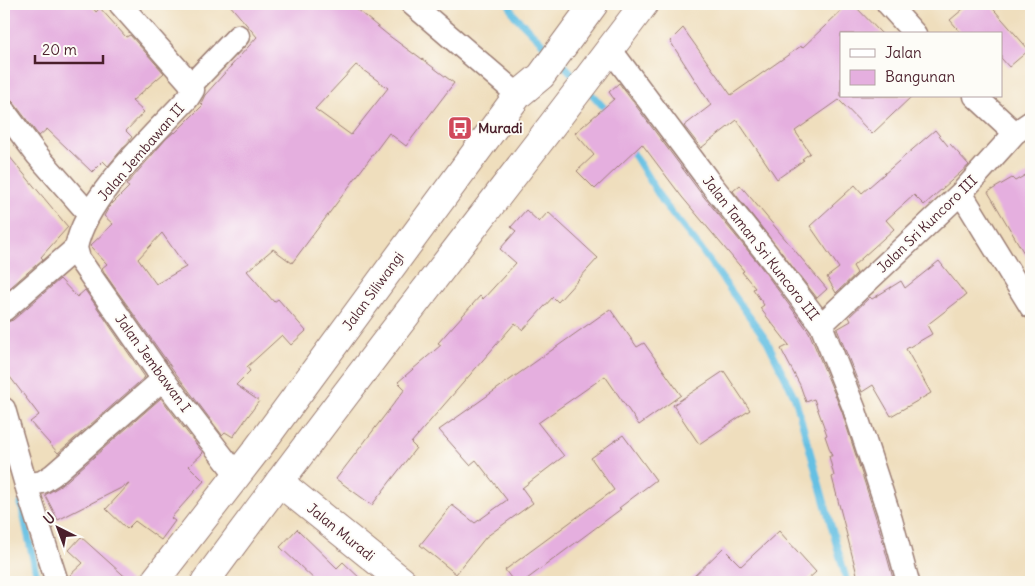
<svg xmlns="http://www.w3.org/2000/svg" width="1035" height="586" viewBox="0 0 1035 586" font-family="Delius,sans-serif">
	<style>
		.lines { fill: none; stroke-linecap: round; stroke-linejoin: round }
		.stream { stroke: #65c0e3; stroke-width: 7 }
		.building { fill: #e5afdf; fill-rule: evenodd }
		.street-casing { stroke: #9c7e74; stroke-width: 25 }
		.secondary-casing { stroke: #9c7e74; stroke-width: 30 }
		.highway-casing { stroke: #9c7e74; stroke-width: 30 }
		.street { stroke: #fff; stroke-width: 22 }
		.secondary { stroke: #fff; stroke-width: 28 }
		.highway { stroke: #fff; stroke-width: 28 }
		.labels { text-anchor: middle; dominant-baseline: central; stroke-width: 4; stroke-linejoin: round; paint-order: stroke }
		.poi-label { font-size: 14px; font-weight: bold; fill: #4a1f2b; stroke: #fdfcf7; text-anchor: start }
		.street-label { font-size: 14px; fill: #4a1f2b; stroke: #fdfcf7 }
	</style>
	<rect width="100%" height="100%" fill="#fdfcf7"/>
	<filter id="ink" filterUnits="userSpaceOnUse"><feTurbulence type="fractalNoise" baseFrequency=".02" numOctaves="2"/><feDisplacementMap in="SourceGraphic" scale="10" xChannelSelector="R" yChannelSelector="G"/><feConvolveMatrix kernelMatrix="1 2 1 2 8 2 1 2 1" color-interpolation-filters="sRGB"/></filter>
	<filter id="wash" filterUnits="userSpaceOnUse"><feTurbulence type="fractalNoise" baseFrequency=".0096" numOctaves="4" result="noise"/><feDisplacementMap in="SourceGraphic" scale="20" xChannelSelector="R" yChannelSelector="G"/><feGaussianBlur stdDeviation="1.12" result="paint"/><feColorMatrix in="noise" values="0 0 0 0 0 0 0 0 0 0 0 0 0 0 0 0 0 1.4 0 .05"/><feComposite in="paint" operator="in"/></filter>
	<g filter="url(#wash)">
		<rect width="100%" height="100%" fill="#efdebd"/>
		<g class="lines">
			<path class="stream" d="M509 4 514 15 552 53
				M560 61 578 80
				M586 88 609 113
				M629 146 663 202 700 248 767 341 795 398 847 582
				M21 504 38 582"/>
		</g>
		<g id="blocks">
			<path class="building" d="M4 4H90L96 12 100 8 126 37 130 35 164 73 132 101 144 112 126 131 132 137 108 166 103 161 92 172 47 129 39 136 14 103 10 99 4 98Z
				M229 4H350L388 35 414 54V53L454 83 406 146 389 133 292 263 273 249 247 271 274 302 278 299 306 331 291 345 282 335 247 367 250 371 236 385 259 401 233 437 225 432 222 435 174 371 105 274 102 268 107 264 90 246 113 224 104 216 109 207 129 187 126 185 166 139 174 132 175 133 203 105 201 103 205 95 257 37ZM356 65 388 88 351 135 315 109ZM162 233 186 267 156 284 138 259Z
				M848 4H853L882 34H841V96H912L872 134 839 100 795 131 810 153 802 159 804 160 777 179 737 120 701 148 684 126 711 105 670 41 683 28 731 95 801 46 802 48Z
				M969 4H989L1029 50 1009 67 1001 58V34H962L950 20Z
				M619 83 700 192 758 263 809 332 842 412 878 524 894 582H859L832 477 834 476 829 456H832L825 436 827 435 814 399 806 402 800 385 781 349 789 345 760 308 764 305 753 289 755 288 742 272 744 271 682 197 642 144 595 189 577 171 594 155 575 133 614 99 609 92Z
				M935 130 948 146 950 144 969 165 924 205 914 195 886 220 894 229 853 266 857 273 836 293 827 277 839 268 810 226 855 185 862 193Z
				M4 150 68 227 41 257 43 259 4 293Z
				M1031 172V265L988 192 1012 178 1015 181Z
				M740 185 827 289 817 298 733 191Z
				M526 210 539 222 548 212 598 258 558 302 553 297 523 330 515 323 411 443 416 448 372 505 336 479 405 389 398 382 441 345 438 343 480 296 483 299 516 263 500 249 516 231 511 227Z
				M939 261 966 295 927 325 932 334 906 349 931 393 891 416 873 385 862 392 837 329 851 321 849 317 870 297 872 299 901 281 905 288Z
				M60 279 77 297 85 290 145 377 58 453 30 422 39 415 10 377 8 378 4 367V323L13 320Z
				M610 309 637 347 644 343 681 395 639 425 605 376 538 423 564 456 522 488 533 503 486 537 456 574 420 545 452 505 475 523 507 500 476 460 470 465 439 430Z
				M724 371 750 410 699 444 673 405Z
				M161 398 203 453 189 466 204 481 171 518 175 521 161 540 135 521 127 529 106 509 129 484 58 520 45 495 62 485Z
				M623 435 656 480 619 508 621 509 523 582H514L505 570 614 490 591 458Z
				M297 529 337 568 343 562 364 582H317L280 547Z
				M779 531 816 572 805 582H688L723 548 741 566Z
				M81 537 131 582H70L69 576 83 563 69 550Z"/>
		</g>
	</g>
	<g filter="url(#ink)">
		<use href="#blocks" fill-opacity="0" stroke="#9c7e74" stroke-width="1"/>
		<g class="lines">
			<defs>
				<path id="street" d="M120 4 189 82 193 90 188 98C153 136 85 198 76 248L79 259 163 379 236 474
					M412 4 518 95
					M888 4 915 34
					M610 49 711 184 768 255 821 325 854 408 891 520 908 582
					M191 85 238 36
					M975 96 1015 133
					M4 111 37 155 89 214
					M961 193 1031 307
					M4 310 76 248
					M821 325 961 193 1015 133 1031 122
					M4 409 26 485 57 582
					M26 485 42 482 53 475 163 379"/>
				<path id="secondary" d="M279 482 403 582"/>
				<path id="highway" d="M154 582 255 452 518 95 541 76 594 4
					M205 582C348 386 499 197 644 4"/>
			</defs>
			<use href="#street" class="street-casing"/>
			<use href="#secondary" class="secondary-casing"/>
			<use href="#highway" class="highway-casing"/>
			<use href="#street" class="street"/>
			<use href="#secondary" class="secondary"/>
			<use href="#highway" class="highway"/>
		</g>
	</g>
	<defs>
		<symbol id="bus-square" viewBox="-11 -11 22 22"><rect x="-9" y="-9" width="18" height="18" rx="4" fill="#d1495b" stroke="#fdfcf7"/><path d="M-5-6H5V4H4V6H2V4H-2V6H-4V4H-5ZM-3.5-4V0h7V-4ZM-3.5 1.2v1.5H-2V1.2ZM2 1.2v1.5H3.5V1.2Z" fill="#fff"/></symbol>
	</defs>
	<g fill-rule="evenodd">
		<use href="#bus-square" x="446" y="114" width="28" height="28"/>
	</g>
	<g class="labels">
		<g class="poi-label">
			<text x="478" y="128">Muradi</text>
		</g>
		<g class="street-label">
			<text transform="translate(141 152) rotate(-49)">Jalan Jembawan II</text>
			<text transform="translate(927 224) rotate(-44)">Jalan Sri Kuncoro III</text>
			<text transform="translate(761 248) rotate(52)">Jalan Taman Sri Kuncoro III</text>
			<text transform="translate(373 291) rotate(-54)">Jalan Siliwangi</text>
			<text transform="translate(153 363) rotate(54)">Jalan Jembawan I</text>
			<text transform="translate(341 532) rotate(39)">Jalan Muradi</text>
		</g>
	</g>
	<rect width="1035" height="586" fill="none" stroke="#fdfcf7" stroke-width="20"/>
	<rect x="840" y="32" width="162" height="65" fill="#fdfcf7" stroke="#b5a4a5"/>
	<rect x="850" y="49" width="25" height="8" fill="#ffffff" stroke="#b5a4a5"/>
	<text x="885" y="58" font-size="15" fill="#4a1f2b">Jalan</text>
	<rect x="850" y="70" width="25" height="15" fill="#e5afdf" stroke="#b5a4a5"/>
	<text x="885" y="82" font-size="15" fill="#4a1f2b">Bangunan</text>
	<g transform="translate(58 528) rotate(318)" stroke="#fdfcf7" stroke-width="4" paint-order="stroke">
	<path d="M0-4L9 19L0 12L-9 19Z" fill="#4a1f2b"/>
	<text y="-8" font-size="14" font-weight="bold" text-anchor="middle" fill="#4a1f2b">U</text>
	</g>
	<path d="M35 55v8h68v-8" fill="none" stroke="#4a1f2b" stroke-width="2.5"/>
	<text x="42" y="55" font-size="15" fill="#4a1f2b" stroke="#fdfcf7" stroke-width="4" paint-order="stroke">20 m</text>
</svg>
